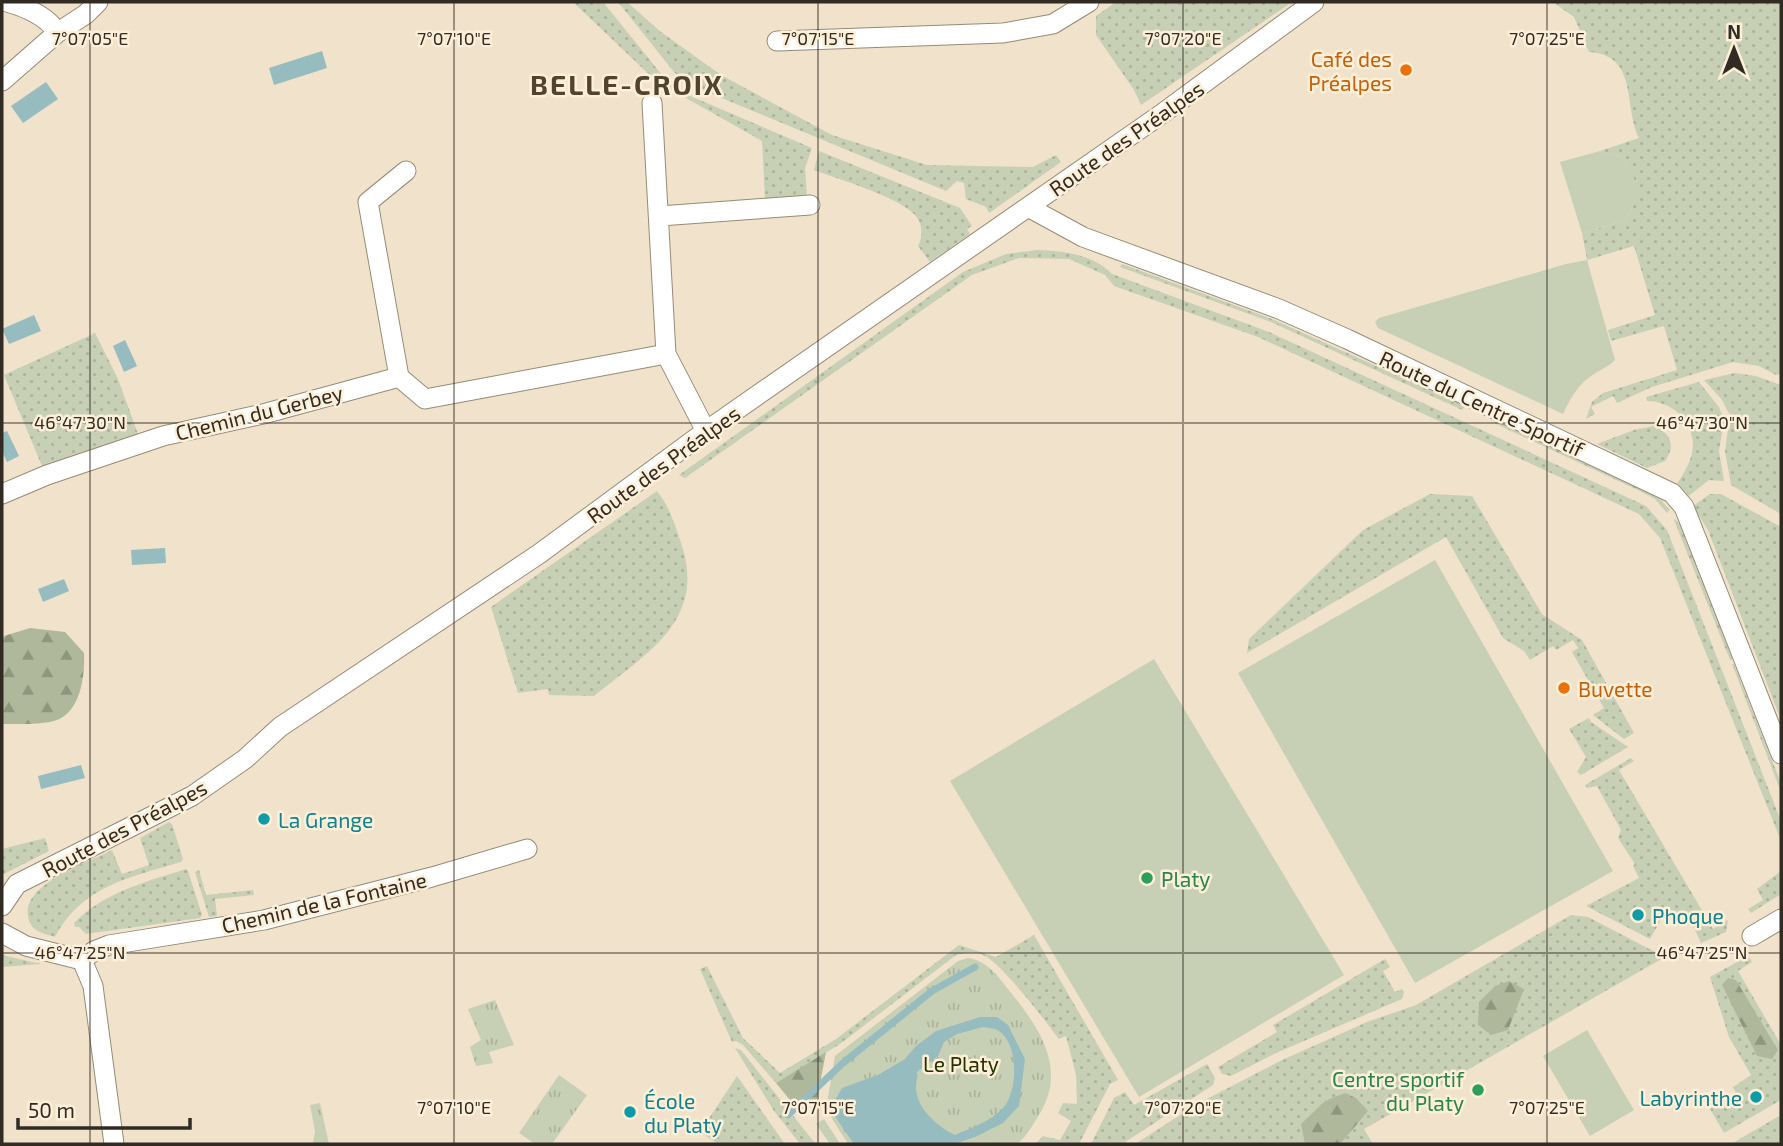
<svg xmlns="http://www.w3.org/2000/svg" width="1783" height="1146" viewBox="0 0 1783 1146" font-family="'Exo 2',sans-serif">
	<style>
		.grass { fill: url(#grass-dots) }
		.forest { fill: url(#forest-firs) }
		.park { fill: url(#park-tufts) }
		.garden { fill: #c7d0b5 }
		.water { fill: #96bcbf; fill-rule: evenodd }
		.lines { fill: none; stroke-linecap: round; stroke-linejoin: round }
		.stream { stroke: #96bcbf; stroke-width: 7 }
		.minor-casing { stroke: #988a75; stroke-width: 21 }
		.minor { stroke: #fff; stroke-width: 19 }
		.ticks { fill: none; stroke: #312b23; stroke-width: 2; stroke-opacity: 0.45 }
		.food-dot { fill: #e8710a; stroke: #feefd8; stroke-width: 2.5 }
		.culture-dot { fill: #0f9aa8; stroke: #feefd8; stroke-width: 2.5 }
		.leisure-dot { fill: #2e9e5b; stroke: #feefd8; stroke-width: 2.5 }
		.labels { text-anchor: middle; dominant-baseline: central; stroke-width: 5; stroke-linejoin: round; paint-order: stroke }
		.food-label { font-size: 21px; fill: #c56008; stroke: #feefd8; text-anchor: end }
		.street-label { font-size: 21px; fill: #312b23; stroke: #feefd8 }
		.culture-label { font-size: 21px; fill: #0d838f; stroke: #feefd8; text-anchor: start }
		.leisure-label { font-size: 21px; fill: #27864d; stroke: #feefd8; text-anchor: start }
		.park-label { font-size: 21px; fill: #263100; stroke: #feefd8 }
		.district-label { font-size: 28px; font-weight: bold; letter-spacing: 2px; fill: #504431; stroke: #feefd8 }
		.ticks-label { font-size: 18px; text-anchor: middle; fill: #312b23; stroke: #feefd8; stroke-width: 5; stroke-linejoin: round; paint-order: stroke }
	</style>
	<defs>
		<pattern id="grass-dots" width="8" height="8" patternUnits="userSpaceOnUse" patternTransform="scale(1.75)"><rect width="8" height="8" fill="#c7d0b5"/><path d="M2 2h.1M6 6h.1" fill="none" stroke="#abb39b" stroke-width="1.8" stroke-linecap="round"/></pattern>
		<pattern id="forest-firs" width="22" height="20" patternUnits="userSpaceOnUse" patternTransform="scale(1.75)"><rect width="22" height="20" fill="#afb89b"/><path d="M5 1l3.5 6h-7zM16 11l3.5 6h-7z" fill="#8f967e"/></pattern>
		<pattern id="park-tufts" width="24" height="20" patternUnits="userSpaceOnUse" patternTransform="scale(1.75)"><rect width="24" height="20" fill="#c7d0b5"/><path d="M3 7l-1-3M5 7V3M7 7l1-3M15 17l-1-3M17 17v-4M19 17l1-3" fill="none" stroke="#abb39b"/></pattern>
	</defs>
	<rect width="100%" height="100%" fill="#f0e2cb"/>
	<path class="grass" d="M573 2H603L666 80 681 92 812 148 805 168 807 197 765 199 762 141 656 81Z
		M618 2H627L661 32 721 75 832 135 927 165 1033 167 1056 155 1061 162 989 213 986 207 966 199 964 183 957 181 946 191 688 84 674 72Z
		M1116 2H1292L1141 105 1134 90 1096 35V16Z
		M1553 2H1781V374L1776 375 1759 366 1733 362 1652 387 1617 403 1613 396 1591 407 1595 414 1586 419 1592 402 1603 393 1677 370 1664 326 1611 341 1608 330 1655 315 1634 246 1587 260 1582 233 1626 220C1641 194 1638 181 1622 157L1600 151 1639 138C1623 106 1639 55 1589 52L1574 17Z
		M819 151 960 208 972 226 967 229 970 234 930 262 918 246C923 237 923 224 915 215 897 196 840 180 814 170Z
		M1037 250C1062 251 1093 254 1112 274L1269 332 1646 506 1667 530 1781 821V841L1660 538 1639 514 1258 337 1114 286 1105 275 1069 259 1019 258 972 275 685 478 679 475 963 272 1006 254Z
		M1122 264 1272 319 1465 406 1462 410 1271 322 1120 267Z
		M95 333 118 379 138 434 42 466 4 375Z
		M1735 373 1756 376 1781 385V514L1731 485 1725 451 1730 415 1722 400 1704 380Z
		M1699 382 1719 407 1724 420 1719 451 1724 481 1709 480 1686 498 1676 486C1681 477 1688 467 1691 457 1700 427 1675 401 1647 401L1646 397Z
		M1495 420 1643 489 1657 496 1670 510 1667 513 1655 499 1642 492 1494 423Z
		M1654 426C1671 433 1676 446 1665 461L1647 468 1597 444 1634 430Z
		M657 491C669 506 674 522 680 540 709 620 647 653 594 696L549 695 548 689 518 693 491 607Z
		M1430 494 1472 496 1542 614 1582 640 1634 733 1624 739 1593 715 1604 708 1572 652 1578 648 1573 640 1556 650 1553 646 1530 660 1524 651 1503 638 1446 537 1247 653 1249 639 1363 530Z
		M1710 494H1721L1781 527V720L1708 530 1693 506Z
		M1675 519 1681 525 1733 659 1730 660 1674 520Z
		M1732 664H1734L1781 783V792Z
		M1589 718 1591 722 1628 747 1581 775 1577 772 1586 757 1569 729Z
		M1631 758 1634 761 1619 770 1713 929 1728 920 1726 932 1701 943 1689 917 1675 915 1662 918 1650 939 1586 906 1639 878 1633 866 1635 864 1618 838 1621 830 1597 786 1587 788 1585 785Z
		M169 822 172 824 183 859 181 862C131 877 81 886 55 937 42 933 30 931 28 916 22 884 89 862 112 850L122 874 149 865 140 838Z
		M45 838 49 851 2 875V849Z
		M186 869 188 871 202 915 200 918 86 934 79 927H75L74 923C105 892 145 882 186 869Z
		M199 870 206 895 253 890 254 895 215 899 217 916 209 917 195 872Z
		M1781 871V894L1751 913 1748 909 1763 900 1757 889Z
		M1571 915 1588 917 1665 957 1364 1129 1373 1144H1135L1199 1103 1280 1061 1367 1022 1416 1005Z
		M1034 935 1118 1080 1110 1084 1079 1144H1035L1043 1136 1060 1140 1071 1121 1058 1113 1063 1103 1077 1104 1076 1075 1066 1036 1059 1039C1046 1022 1001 962 983 955 974 951 964 953 956 955L840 1044 776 1083 743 1045 736 1041 732 1042 700 969 707 966 743 1038 780 1073 836 1039 959 945 996 957Z
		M2 955 41 964 2 967Z
		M1746 957H1749L1752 962 1738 971 1781 1045V1100L1724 1133 1710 1109 1736 1093 1733 1087 1751 1075 1729 1037 1710 977Z
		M1385 959 1390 967 1383 971 1395 992 1402 989 1404 992 1402 999 1276 1053 1231 1076 1222 1074 1218 1067 1277 1032 1273 1025Z
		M735 1048 741 1050 814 1142 822 1144H800L774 1111Z
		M1207 1064 1215 1078 1213 1085 1122 1144H1091L1114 1098 1125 1092 1134 1105Z
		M737 1076 785 1144H718L700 1132Z
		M1781 1115V1144H1731Z"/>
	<path class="forest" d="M30 628 65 632 84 653C85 675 81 711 57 720 43 725 16 724 2 724V639L4 636Z
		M1728 978 1736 980 1778 1050 1772 1059 1757 1056 1722 985Z
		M1509 981 1524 989 1508 1030 1491 1035 1478 1025 1479 1002 1495 986Z
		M826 1052 817 1099 800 1112 776 1083Z
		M1345 1093 1356 1098 1368 1111 1340 1144H1305L1301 1124 1325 1101Z"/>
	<path class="park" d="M968 958C989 961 999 978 1012 994 1041 1030 1067 1070 1039 1115 1032 1126 1027 1136 1017 1144H848L826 1109 835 1056 958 961Z
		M495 1000 514 1045 489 1052 493 1063 476 1066 470 1047 481 1040 468 1009Z
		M559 1075 587 1095 552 1144H535L519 1133Z
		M320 1103 329 1144H313L315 1131 310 1105Z
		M824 1119 839 1142 830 1144 816 1124Z"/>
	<path class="garden" d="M1600 151 1622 157C1639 181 1641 194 1626 220L1582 233 1560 162Z
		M1587 260 1615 360C1607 368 1599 370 1591 376 1577 386 1570 399 1563 414L1378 328 1375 322 1379 318 1566 264Z
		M1435 560 1613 871 1415 983 1238 673Z
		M1154 659 1344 975 1139 1097 950 781Z
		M1587 1030 1634 1110 1590 1136 1543 1056Z"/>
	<path class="water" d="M322 51 327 68 274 85 269 68Z
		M46 82 58 99 23 123 11 106Z
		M34 315 41 331 9 344 2 329Z
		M125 340 137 366 124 372 113 346Z
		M7 431 19 456 7 462 2 451V433Z
		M165 548 166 563 132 565 131 550Z
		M64 579 69 591 43 602 38 589Z
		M81 765 85 778 41 789 38 776Z
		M980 1017H997L1008 1025 1025 1059 1019 1106 1003 1123 975 1137 954 1144H854L830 1109 842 1088 878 1075 905 1059 916 1046 936 1031ZM983 1027C988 1028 995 1028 999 1031 1019 1044 1018 1092 1003 1108 991 1121 971 1128 955 1135 940 1128 921 1112 917 1095 915 1088 917 1079 917 1072L938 1056 944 1042 957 1034Z"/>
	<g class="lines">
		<path class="stream" d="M788 1115 843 1063 932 991 975 967"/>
		<defs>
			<path id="minor" d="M7 2C25 7 49 17 57 33
				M777 41 1003 33 1053 24 1089 2
				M2 81 57 33 86 14 98 2
				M652 103 666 354 706 431
				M406 171 368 202 399 377 425 399 666 354
				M1028 207 1083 237 1279 309 1347 339 1672 493 1684 507 1781 754
				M660 216 810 205
				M2 494 47 475 163 436 263 414 399 377
				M2 906 17 884 192 796 245 759 280 727 539 554 706 431 1163 113 1314 2
				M2 933 26 946 82 960
				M1752 936 1781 919
				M82 960 94 951 109 945 264 920 432 877 527 849
				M82 960 93 986 114 1144"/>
		</defs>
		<use href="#minor" class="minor-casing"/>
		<use href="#minor" class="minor"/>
	</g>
	<path class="ticks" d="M90 2V1144M454 2V1144M818 2V1144M1183 2V1144M1547 2V1144M2 423H1781M2 953H1781"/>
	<g class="food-dot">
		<circle cx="1406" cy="70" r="7"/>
		<circle cx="1564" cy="688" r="7"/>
	</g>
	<g class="culture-dot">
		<circle cx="264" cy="819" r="7"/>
		<circle cx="1638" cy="915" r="7"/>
		<circle cx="1756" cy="1097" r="7"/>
		<circle cx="630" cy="1112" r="7"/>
	</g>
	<g class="leisure-dot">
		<circle cx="1147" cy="878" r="7"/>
		<circle cx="1478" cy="1090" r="7"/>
	</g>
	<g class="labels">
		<g class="food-label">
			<text x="1392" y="58">Café des<tspan x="1392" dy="24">Préalpes</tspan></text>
			<text x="1578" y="688" text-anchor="start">Buvette</text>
		</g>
		<g class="street-label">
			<text transform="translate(1126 138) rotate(-35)">Route des Préalpes</text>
			<text transform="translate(1482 403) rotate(25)">Route du Centre Sportif</text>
			<text transform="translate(259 412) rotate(-14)">Chemin du Gerbey</text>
			<text transform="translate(663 464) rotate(-36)">Route des Préalpes</text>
			<text transform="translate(124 828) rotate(-28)">Route des Préalpes</text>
			<text transform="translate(324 902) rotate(-13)">Chemin de la Fontaine</text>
		</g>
		<g class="culture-label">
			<text x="278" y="819">La Grange</text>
			<text x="1652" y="915">Phoque</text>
			<text x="1742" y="1097" text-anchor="end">Labyrinthe</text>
			<text x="644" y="1100">École<tspan x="644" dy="24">du Platy</tspan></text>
		</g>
		<g class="leisure-label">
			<text x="1161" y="878">Platy</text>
			<text x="1464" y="1078" text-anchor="end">Centre sportif<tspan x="1464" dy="24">du Platy</tspan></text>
		</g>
		<g class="park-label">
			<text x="961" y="1063">Le Platy</text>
		</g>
		<g class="district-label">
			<text x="627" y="84">BELLE-CROIX</text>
		</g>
	</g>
	<g class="ticks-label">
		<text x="90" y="45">7°07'05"E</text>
		<text x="454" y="45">7°07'10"E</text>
		<text x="818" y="45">7°07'15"E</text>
		<text x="1183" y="45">7°07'20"E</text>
		<text x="1547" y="45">7°07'25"E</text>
		<text x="80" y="429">46°47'30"N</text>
		<text x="1702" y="429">46°47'30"N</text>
		<text x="80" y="959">46°47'25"N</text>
		<text x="1702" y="959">46°47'25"N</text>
		<text x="454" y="1114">7°07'10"E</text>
		<text x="818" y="1114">7°07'15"E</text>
		<text x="1183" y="1114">7°07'20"E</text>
		<text x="1547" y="1114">7°07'25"E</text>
	</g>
	<rect width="1783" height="1146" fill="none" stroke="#312b23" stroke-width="7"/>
	<g transform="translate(1734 49)" stroke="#feefd8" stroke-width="5" paint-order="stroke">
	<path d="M0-5L12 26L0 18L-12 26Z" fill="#312b23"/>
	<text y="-10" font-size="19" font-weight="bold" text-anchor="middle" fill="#312b23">N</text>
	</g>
	<path d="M18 1118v10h172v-10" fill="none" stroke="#312b23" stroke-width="3.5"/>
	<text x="28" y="1118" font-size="21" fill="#312b23" stroke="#feefd8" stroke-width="5" paint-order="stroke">50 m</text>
</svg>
